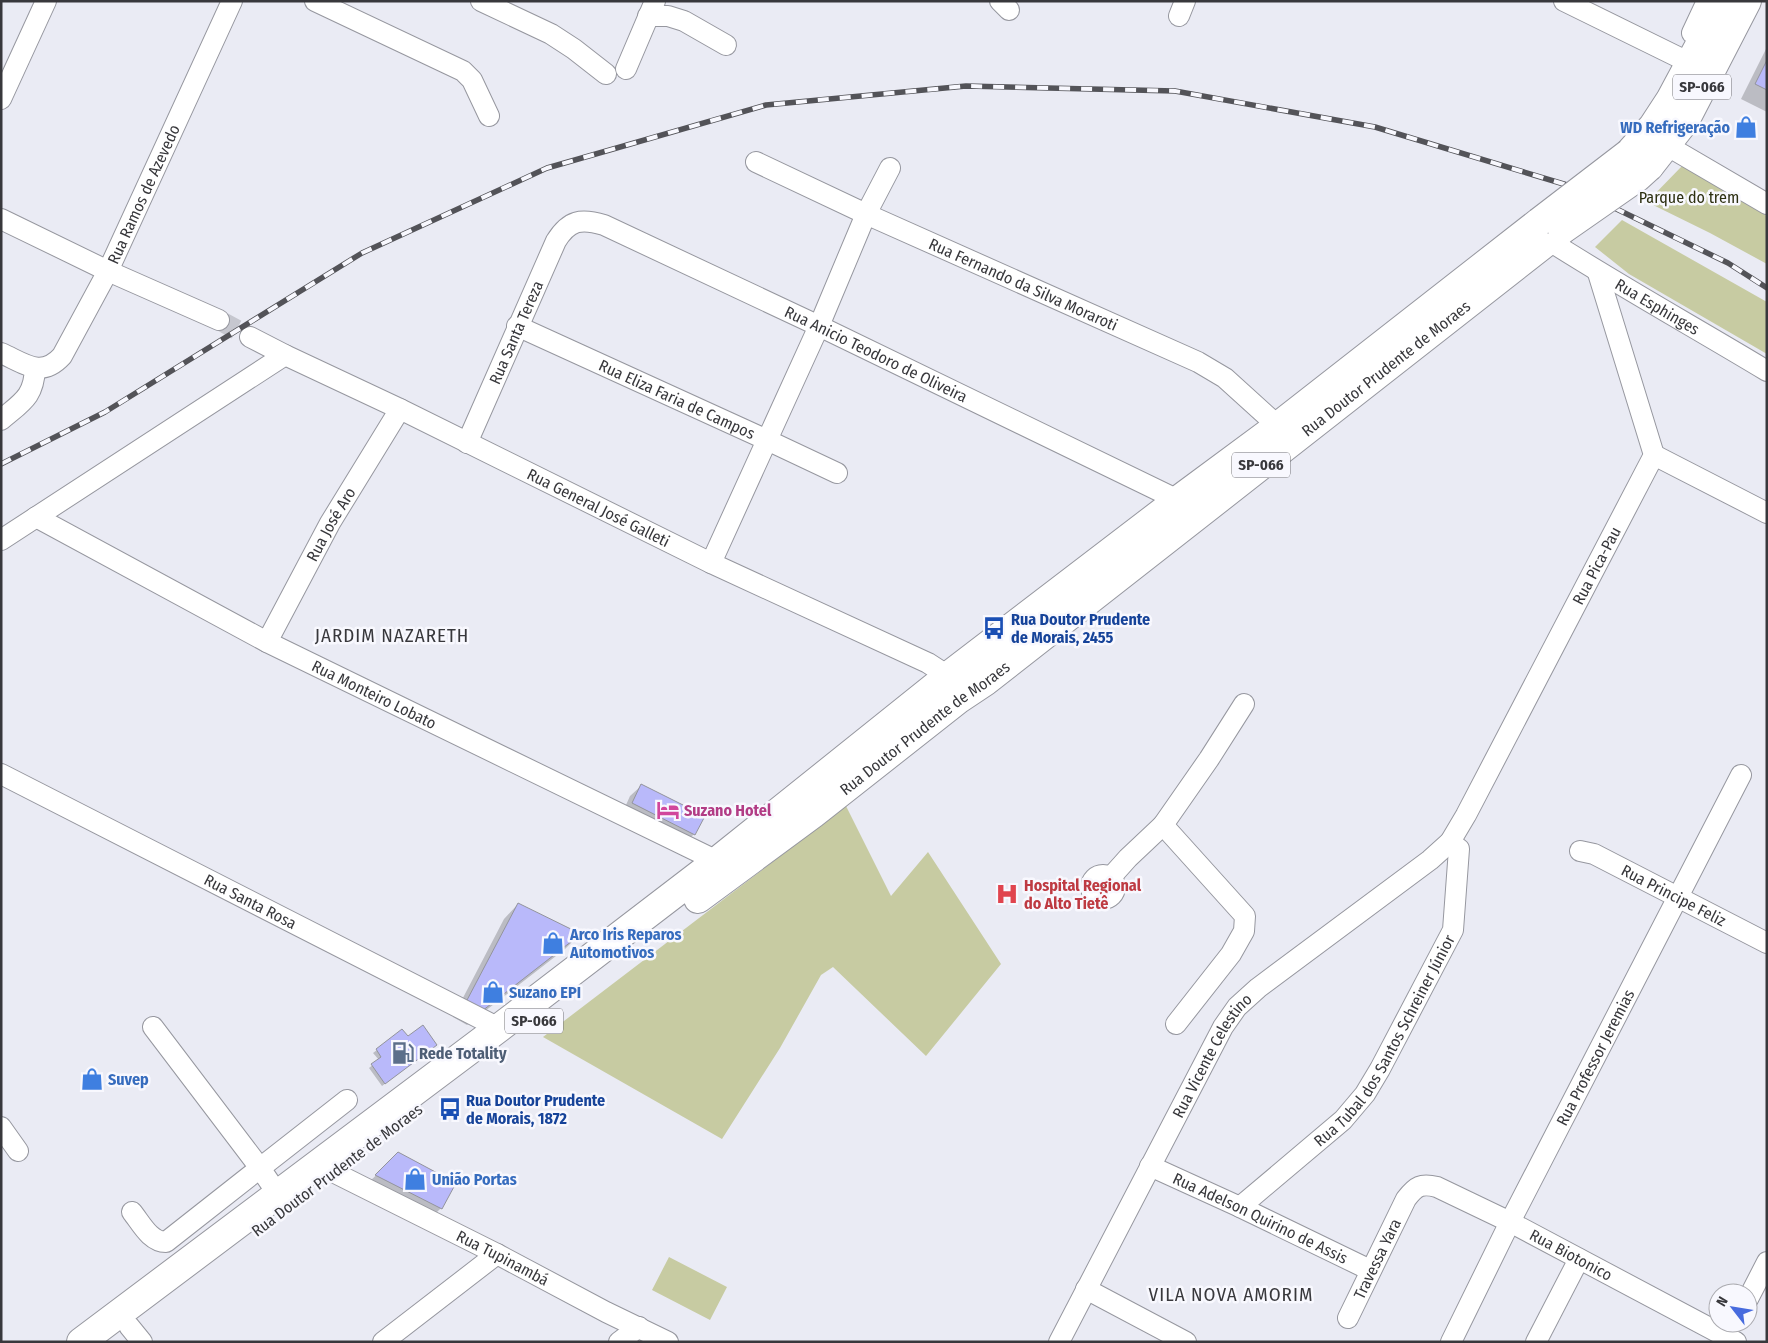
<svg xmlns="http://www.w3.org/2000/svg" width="1768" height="1343" viewBox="0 0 1768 1343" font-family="'Fira Sans Condensed',sans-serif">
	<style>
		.green { fill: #c7cba2 }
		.shadow { fill: #0003 }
		.building { fill: #b9b9fa; stroke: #93949c }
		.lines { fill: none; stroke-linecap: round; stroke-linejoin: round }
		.minor-tunnel { stroke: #c6c7cf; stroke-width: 20; stroke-dasharray: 20 10; stroke-linecap: butt }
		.minor-casing { stroke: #96979f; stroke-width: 22 }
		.highway-casing { stroke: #96979f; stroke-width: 30 }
		.minor { stroke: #fff; stroke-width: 20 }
		.highway { stroke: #fff; stroke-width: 28 }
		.rail-casing { stroke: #535358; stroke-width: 5.5 }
		.rail { stroke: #f8f8fe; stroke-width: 4; stroke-dasharray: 11; stroke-linecap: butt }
		.highway-bridge-casing { stroke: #96979f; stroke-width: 30; stroke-linecap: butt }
		.highway-bridge { stroke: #fff; stroke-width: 28 }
		.labels { text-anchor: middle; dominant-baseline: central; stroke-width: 5; stroke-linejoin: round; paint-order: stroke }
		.shield { fill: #f8f8fe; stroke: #727276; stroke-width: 1 }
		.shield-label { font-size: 15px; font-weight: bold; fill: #38383c }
		.shop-label { font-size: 16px; font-weight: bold; fill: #366cbe; stroke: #f8f8fe; text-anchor: start }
		.street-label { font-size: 16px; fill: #38383c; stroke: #f8f8fe }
		.park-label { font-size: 16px; fill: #2d3011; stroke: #f8f8fe }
		.transit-label { font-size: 16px; font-weight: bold; fill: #164399; stroke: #f8f8fe; text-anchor: start }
		.hotel-label { font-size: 16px; font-weight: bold; fill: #b23c85; stroke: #f8f8fe; text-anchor: start }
		.health-label { font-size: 16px; font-weight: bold; fill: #be3a42; stroke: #f8f8fe; text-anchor: start }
		.service-label { font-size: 16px; font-weight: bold; fill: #4e5e75; stroke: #f8f8fe; text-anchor: start }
		.quarter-label { font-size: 19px; letter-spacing: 1px; fill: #38383c; stroke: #f8f8fe }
	</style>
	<rect width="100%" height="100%" fill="#eaebf4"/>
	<path class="green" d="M1682 166 1767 216V264L1710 233 1647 202Z
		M1622 220 1767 302V354L1629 274 1595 247Z
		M846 806 891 896 928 852 1001 964 926 1056 833 967 821 975 780 1048 722 1139 543 1037Z
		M669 1257 727 1287 710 1320 652 1290Z"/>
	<path class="shadow" d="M1767 47V112L1741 99Z
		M641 786 694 834 683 845 622 814 630 796Z
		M518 904 579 935 565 949 467 1025 453 1017 504 919Z
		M402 1031 407 1038 432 1048 382 1086 369 1068 379 1060 373 1053Z
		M398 1154 441 1208 430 1219 365 1186Z"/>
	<path class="building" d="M1767 60V90L1755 84Z
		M641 784 705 816 695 835 632 803Z
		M518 903 581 934 482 1011 466 1002Z
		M423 1025 437 1045 385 1084 371 1064 381 1057 376 1049 402 1029 408 1036Z
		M398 1152 456 1183 442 1209 375 1175Z"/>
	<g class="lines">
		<path class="minor-tunnel" d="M219 320 250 337"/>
		<defs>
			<g id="minor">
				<path d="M315 1 463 71 472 80 489 116"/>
				<path d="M481 1 551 34 574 49 606 74"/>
				<path d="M1000 1 1009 10"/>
				<path d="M1564 1 1680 58"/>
				<path d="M648 16H668L684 21 726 45"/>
				<path d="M1179 16 1185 1"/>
				<path d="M1692 33 1707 1"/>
				<path d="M626 69 655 1"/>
				<path d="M1 99 46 1"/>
				<path d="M1666 145 1767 204"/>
				<path id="s1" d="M756 162 866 214 1198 362 1225 378 1278 426"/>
				<path d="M1 219 108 271 219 320"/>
				<path id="s2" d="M1548 240C1620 286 1694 327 1767 371"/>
				<path id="s3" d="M517 326 767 440 837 473"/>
				<path id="s4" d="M250 337 285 355 400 409 711 563 928 663 948 676 953 687"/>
				<path id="s5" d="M1 353C24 363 41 379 62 356L108 271 232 1"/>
				<path d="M1 420C22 402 34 397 35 368"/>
				<path id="s6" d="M467 443 556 241C569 220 581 218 604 225L819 326 1178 500"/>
				<path d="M1654 455 1767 513"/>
				<path id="s7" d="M36 517 267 642 717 861"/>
				<path d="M1 540 285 355"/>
				<path d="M711 563 819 326 866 214 890 168"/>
				<path id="s8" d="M267 642 330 523 400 409"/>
				<path id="s9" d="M1 774 499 1028"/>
				<path d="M1163 825 1245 916 1244 931 1231 954 1176 1024"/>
				<path id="s10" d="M1580 851 1594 854 1767 943"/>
				<circle cx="1103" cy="887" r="12"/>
				<path d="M1111 877 1128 858 1163 825 1209 759 1244 704"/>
				<path d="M153 1027 260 1168 347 1100"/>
				<path d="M1 1127 18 1151"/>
				<path id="s11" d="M317 1164 497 1254 606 1312 668 1342"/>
				<path id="s12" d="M1150 1166 1240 1207 1370 1270"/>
				<path id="s13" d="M1240 1207 1343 1120 1365 1094 1380 1069 1453 930 1459 849 1450 842"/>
				<path d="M132 1212C141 1223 150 1242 166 1242L260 1168 277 1193"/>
				<path d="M1086 1289 1186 1342"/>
				<path d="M1748 1299 1767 1262"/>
				<path id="s14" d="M1348 1318 1406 1199C1416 1186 1421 1183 1437 1187L1510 1222 1736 1342"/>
				<path d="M129 1326 142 1342"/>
				<path d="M383 1342 497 1254"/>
				<path d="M619 1342 639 1327"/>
				<path id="s15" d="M1059 1342 1223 1027 1237 1007 1258 988 1430 860 1450 842 1466 815 1654 455 1598 273"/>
				<path id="s16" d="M1451 1342 1510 1222 1741 775"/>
				<path d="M1536 1342 1579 1259"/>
			</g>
			<g id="highway">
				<path d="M1629 153 1653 126 1670 100 1723 1"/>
				<path d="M1649 167 1685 121 1747 1"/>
				<path id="s17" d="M698 899 813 814 959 699 986 681 1562 230"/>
				<path d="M81 1342 499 1028 717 861 948 676 1178 500 1278 426 1539 222"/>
			</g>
		</defs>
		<use href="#minor" class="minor-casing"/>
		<use href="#highway" class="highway-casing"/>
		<use href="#minor" class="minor"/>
		<use href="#highway" class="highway"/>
		<defs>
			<path id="rail" d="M1 464 105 412 362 253 547 168 766 105 966 86 1175 91 1375 127 1567 185 1728 263 1767 288"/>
		</defs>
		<use href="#rail" class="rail-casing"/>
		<use href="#rail" class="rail"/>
		<defs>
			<path id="highway-bridge" d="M1539 222 1629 153
				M1562 230 1638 177 1649 167"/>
		</defs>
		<use href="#highway-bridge" class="highway-bridge-casing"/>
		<use href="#highway-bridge" class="highway-bridge"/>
	</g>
	<defs>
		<symbol id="shop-bare" viewBox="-9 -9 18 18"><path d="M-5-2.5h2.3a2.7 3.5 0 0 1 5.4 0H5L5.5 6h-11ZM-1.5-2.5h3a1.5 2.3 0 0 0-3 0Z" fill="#3f7fe0" stroke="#f8f8fe" stroke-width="2.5" paint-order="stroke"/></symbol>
		<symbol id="bus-bare" viewBox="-9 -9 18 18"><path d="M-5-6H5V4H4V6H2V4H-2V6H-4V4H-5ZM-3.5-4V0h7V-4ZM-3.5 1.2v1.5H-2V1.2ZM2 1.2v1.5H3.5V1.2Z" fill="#1a4fb4" stroke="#f8f8fe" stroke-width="2.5" paint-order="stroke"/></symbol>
		<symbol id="hotel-bare" viewBox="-9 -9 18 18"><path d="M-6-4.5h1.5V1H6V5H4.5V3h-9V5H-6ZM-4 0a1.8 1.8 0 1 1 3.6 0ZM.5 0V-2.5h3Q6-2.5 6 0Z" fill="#d1479c" stroke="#f8f8fe" stroke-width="2.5" paint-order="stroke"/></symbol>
		<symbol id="hospital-bare" viewBox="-9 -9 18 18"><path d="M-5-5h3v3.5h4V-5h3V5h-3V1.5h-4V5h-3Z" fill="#e0444e" stroke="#f8f8fe" stroke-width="2.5" paint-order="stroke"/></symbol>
		<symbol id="fuel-bare" viewBox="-9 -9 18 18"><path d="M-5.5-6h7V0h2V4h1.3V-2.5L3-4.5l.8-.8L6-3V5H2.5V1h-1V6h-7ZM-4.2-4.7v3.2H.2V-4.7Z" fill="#5c6f8a" stroke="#f8f8fe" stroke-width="2.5" paint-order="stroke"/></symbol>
	</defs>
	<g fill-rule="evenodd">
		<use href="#shop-bare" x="1730" y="111" width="32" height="32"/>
		<use href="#bus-bare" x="978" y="612" width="32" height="32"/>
		<use href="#hotel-bare" x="652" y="794" width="32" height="32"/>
		<use href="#hospital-bare" x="991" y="878" width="32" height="32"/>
		<use href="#shop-bare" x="537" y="927" width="32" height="32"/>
		<use href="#shop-bare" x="477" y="976" width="32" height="32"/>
		<use href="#fuel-bare" x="387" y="1037" width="32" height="32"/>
		<use href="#shop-bare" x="76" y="1063" width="32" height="32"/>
		<use href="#bus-bare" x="434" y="1093" width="32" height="32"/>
		<use href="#shop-bare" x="399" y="1163" width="32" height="32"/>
	</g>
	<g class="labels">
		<g class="shield">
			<rect x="1673" y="74.5" width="58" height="25" rx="4"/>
			<rect x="1232" y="452.5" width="58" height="25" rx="4"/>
			<rect x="505" y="1008.5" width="58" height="25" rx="4"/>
		</g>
		<g class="shield-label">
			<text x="1702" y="87">SP-066</text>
			<text x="1261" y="465">SP-066</text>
			<text x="534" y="1021">SP-066</text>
		</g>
		<g class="shop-label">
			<text x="1730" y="127" text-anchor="end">WD Refrigeração</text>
			<text x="570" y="934">Arco Iris Reparos<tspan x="570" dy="18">Automotivos</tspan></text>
			<text x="509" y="992">Suzano EPI</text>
			<text x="108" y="1079">Suvep</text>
			<text x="432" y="1179">União Portas</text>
		</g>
		<g class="street-label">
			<text stroke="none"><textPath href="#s5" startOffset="249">Rua Ramos de Azevedo</textPath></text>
			<text stroke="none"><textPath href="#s1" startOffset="294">Rua Fernando da Silva Moraroti</textPath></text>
			<text stroke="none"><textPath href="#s2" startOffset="128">Rua Esphinges</textPath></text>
			<text stroke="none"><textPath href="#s6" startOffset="121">Rua Santa Tereza</textPath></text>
			<text stroke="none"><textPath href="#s6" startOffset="578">Rua Anicio Teodoro de Oliveira</textPath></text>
			<text stroke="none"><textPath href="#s17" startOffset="869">Rua Doutor Prudente de Moraes</textPath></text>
			<text stroke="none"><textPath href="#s3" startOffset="176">Rua Eliza Faria de Campos</textPath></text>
			<text stroke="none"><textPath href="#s4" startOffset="388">Rua General José Galleti</textPath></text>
			<text stroke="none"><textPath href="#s8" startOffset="134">Rua José Aro</textPath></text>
			<text stroke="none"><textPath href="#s15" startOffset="962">Rua Pica-Pau</textPath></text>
			<text stroke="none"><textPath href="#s7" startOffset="382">Rua Monteiro Lobato</textPath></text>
			<text stroke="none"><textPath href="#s17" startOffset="284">Rua Doutor Prudente de Moraes</textPath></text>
			<text stroke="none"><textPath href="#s10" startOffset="104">Rua Principe Feliz</textPath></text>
			<text stroke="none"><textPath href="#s9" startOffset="280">Rua Santa Rosa</textPath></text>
			<text stroke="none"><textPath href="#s13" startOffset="224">Rua Tubal dos Santos Schreiner Júnior</textPath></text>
			<text stroke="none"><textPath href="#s15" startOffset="325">Rua Vicente Celestino</textPath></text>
			<text stroke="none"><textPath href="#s16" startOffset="319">Rua Professor Jeremias</textPath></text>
			<text transform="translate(337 1170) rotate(-37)">Rua Doutor Prudente de Moraes</text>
			<text stroke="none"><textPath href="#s12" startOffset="122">Rua Adelson Quirino de Assis</textPath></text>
			<text stroke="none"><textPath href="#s14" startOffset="319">Rua Biotonico</textPath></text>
			<text stroke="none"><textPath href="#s11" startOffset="208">Rua Tupinambá</textPath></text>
			<text stroke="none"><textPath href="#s14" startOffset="66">Travessa Yara</textPath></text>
		</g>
		<g class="park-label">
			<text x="1689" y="197">Parque do trem</text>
		</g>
		<g class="transit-label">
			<text x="1011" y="619">Rua Doutor Prudente<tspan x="1011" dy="18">de Morais, 2455</tspan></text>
			<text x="466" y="1100">Rua Doutor Prudente<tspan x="466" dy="18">de Morais, 1872</tspan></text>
		</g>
		<g class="hotel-label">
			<text x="684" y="810">Suzano Hotel</text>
		</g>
		<g class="health-label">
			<text x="1024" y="885">Hospital Regional<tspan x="1024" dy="18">do Alto Tietê</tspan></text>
		</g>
		<g class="service-label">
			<text x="419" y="1053">Rede Totality</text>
		</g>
		<g class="quarter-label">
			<text x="392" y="635">JARDIM NAZARETH</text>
			<text x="1231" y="1294">VILA NOVA AMORIM</text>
		</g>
	</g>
	<rect width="1768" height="1343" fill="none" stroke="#38383c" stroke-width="5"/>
	<g transform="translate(1733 1308) rotate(301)"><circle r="24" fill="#f8f8fe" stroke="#ababb0"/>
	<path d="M0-4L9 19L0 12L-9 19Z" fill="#476bde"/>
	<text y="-8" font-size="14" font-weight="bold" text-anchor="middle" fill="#38383c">N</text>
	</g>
</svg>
